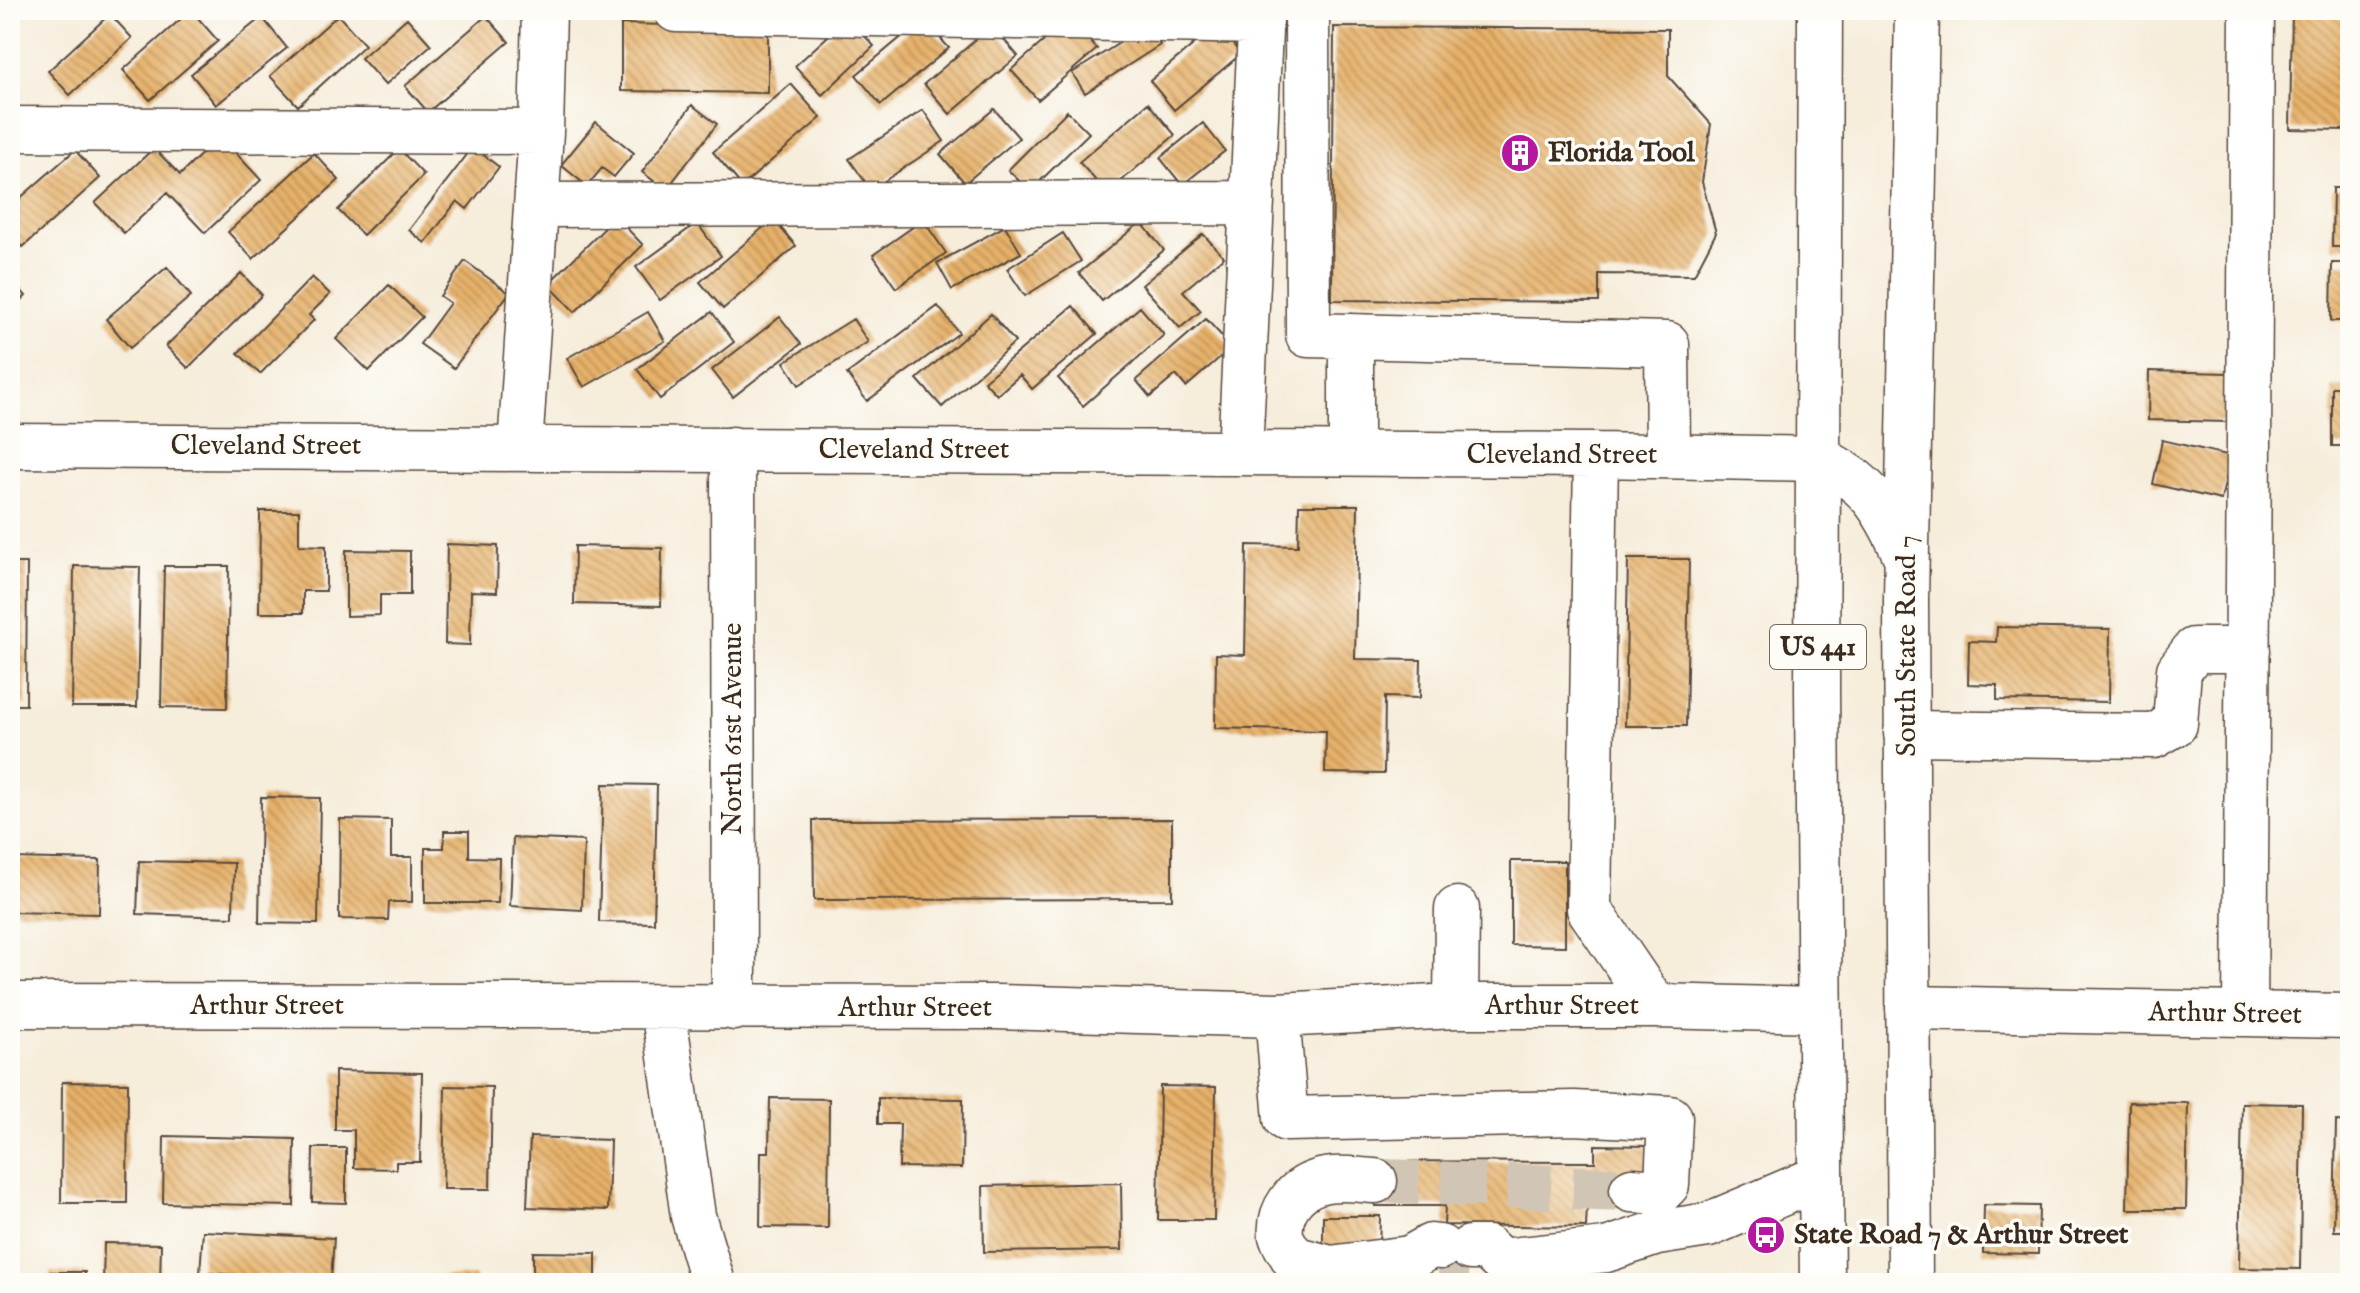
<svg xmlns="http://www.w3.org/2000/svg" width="2360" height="1293" viewBox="0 0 2360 1293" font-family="'IM FELL English',serif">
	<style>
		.building { fill: url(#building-back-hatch) }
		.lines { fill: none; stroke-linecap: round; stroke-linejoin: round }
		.minor-tunnel { stroke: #d1c6b5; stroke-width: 44; stroke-dasharray: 44 22; stroke-linecap: butt }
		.minor-casing { stroke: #57473a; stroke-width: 47 }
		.major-casing { stroke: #57473a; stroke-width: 47 }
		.minor { stroke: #fff; stroke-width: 44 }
		.major { stroke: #fff; stroke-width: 44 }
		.labels { text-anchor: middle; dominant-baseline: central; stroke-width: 7; stroke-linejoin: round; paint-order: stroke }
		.shield { fill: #fdfcf7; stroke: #75695f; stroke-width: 2 }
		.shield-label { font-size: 26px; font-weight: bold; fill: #3b2a1e }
		.poi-label { font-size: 28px; font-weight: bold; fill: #3b2a1e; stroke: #fdfcf7; text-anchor: start }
		.street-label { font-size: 28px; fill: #3b2a1e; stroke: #fdfcf7 }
	</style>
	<defs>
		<pattern id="building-back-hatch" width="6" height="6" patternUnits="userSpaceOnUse" patternTransform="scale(2)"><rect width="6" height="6" fill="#e6b169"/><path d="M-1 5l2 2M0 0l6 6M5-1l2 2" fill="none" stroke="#bc9056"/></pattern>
	</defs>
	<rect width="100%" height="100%" fill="#fdfcf7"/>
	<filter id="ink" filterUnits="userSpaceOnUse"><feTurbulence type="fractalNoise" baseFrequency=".0125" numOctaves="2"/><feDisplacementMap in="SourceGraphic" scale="16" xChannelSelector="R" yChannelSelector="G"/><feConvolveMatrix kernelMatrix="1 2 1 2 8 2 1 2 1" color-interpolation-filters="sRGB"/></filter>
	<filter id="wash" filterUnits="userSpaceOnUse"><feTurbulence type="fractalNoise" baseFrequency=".006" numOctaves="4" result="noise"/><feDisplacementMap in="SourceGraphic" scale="32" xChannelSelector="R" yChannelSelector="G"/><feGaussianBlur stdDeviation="1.8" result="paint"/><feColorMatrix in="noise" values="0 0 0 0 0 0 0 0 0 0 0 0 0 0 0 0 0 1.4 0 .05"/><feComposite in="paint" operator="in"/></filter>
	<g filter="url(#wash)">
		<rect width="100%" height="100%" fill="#f6eddb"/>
		<g id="blocks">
			<path class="building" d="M191 10 218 41 150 100 123 70Z
				M2292 10H2350L2349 130 2290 129Z
				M110 14 132 38 70 95 48 71Z
				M338 15 365 45 298 106 270 76Z
				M486 16 509 42 428 112 405 86Z
				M262 17 287 48 216 105 191 74Z
				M407 18 431 45 385 85 361 58Z
				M848 18 874 46 822 95 795 66Z
				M1070 18 1097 49 1038 100 1011 70Z
				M923 19 949 48 881 105 856 75Z
				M621 24 768 27V93L621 91Z
				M1148 25 1160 45 1085 93 1072 73Z
				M1217 25 1241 54 1174 110 1150 81Z
				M992 26 1018 56 950 114 924 84Z
				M1334 27 1668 29V76L1711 124 1702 182 1716 233 1694 275 1599 274V302L1332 300Z
				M791 84 821 118 742 186 713 152Z
				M1148 103 1175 135 1107 193 1079 162Z
				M692 105 717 124 666 190 642 172Z
				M994 109 1019 138 965 183 940 154Z
				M923 110 944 141 871 190 849 159Z
				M1067 111 1089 133 1030 191 1008 170Z
				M596 122 634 153 614 177 602 168 587 186 561 165Z
				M1203 123 1225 151 1182 185 1160 158Z
				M220 136 261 180 205 233 167 193 124 233 95 203 154 148 180 175Z
				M473 147 499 167 467 209 457 201 425 243 409 230Z
				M399 149 424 175 363 235 338 210Z
				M75 150 100 178 23 247 10 232V207Z
				M314 153 339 180 253 259 228 232Z
				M2333 188H2350V247H2332Z
				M616 217 643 245 575 312 548 284Z
				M773 219 796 246 723 309 700 282Z
				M923 220 946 253 896 288 873 255Z
				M1141 222 1164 250 1102 301 1079 273Z
				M697 223 721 256 660 300 636 267Z
				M1005 226 1021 253 952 290 937 263Z
				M1063 233 1081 261 1025 296 1007 269Z
				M1203 234 1224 257 1183 291 1201 311 1180 328 1142 285Z
				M465 261 509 293 454 368 420 344 450 303 440 296Z
				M2332 263H2350V321H2331Z
				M167 267 191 296 130 348 106 319Z
				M241 273 262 295 188 368 166 346Z
				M312 277 330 294 309 315 314 320 260 374 238 353Z
				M10 278 26 296 10 311Z
				M389 285 422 317 369 371 336 339Z
				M938 306 959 333 867 401 847 374Z
				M1073 306 1097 334 1032 389 1020 375 997 395 984 381Z
				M1140 307 1164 335 1083 406 1058 378Z
				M648 312 665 341 584 387 567 358Z
				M712 312 734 342 660 399 637 369Z
				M991 314 1015 342 942 407 917 379Z
				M780 317 801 344 733 397 712 370Z
				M853 319 868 342 799 385 784 362Z
				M1206 319 1232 347 1186 387 1176 375 1150 397 1136 380Z
				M2149 371 2228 373 2227 422 2148 420Z
				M2332 387H2350V446H2332Z
				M2162 440 2231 456 2221 500 2153 484Z
				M1299 505H1358L1355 659 1421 660 1420 698 1385 697 1384 774 1325 773 1326 731 1215 728 1216 654 1245 655 1247 545 1298 546Z
				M260 511H299V545L326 546V591H303V613H259Z
				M447 544 498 546 497 592 471 591 470 645 445 644Z
				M575 546 662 548 661 606 574 604Z
				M346 550 410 551V595H380V615L346 616Z
				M1628 559H1689L1686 726H1625Z
				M10 563H27L26 705H10Z
				M74 566 140 567 137 707H72Z
				M164 566H229L227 708 161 707Z
				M1997 627 2110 629 2109 702 1997 700V685L1968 684 1969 641 1996 642Z
				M603 784 657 785 654 923 599 922Z
				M261 797 320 798 318 924 259 923Z
				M340 819 391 820V857H412V902H389L388 920 339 919Z
				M1172 819V899L814 900 813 820Z
				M444 831H469V857L499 858 498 903H425V848H444Z
				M513 838 584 841 582 910 510 906Z
				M10 858 100 860 99 914 10 912Z
				M139 861 234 863 233 917 137 914Z
				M1511 861H1565V946L1511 945Z
				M335 1071 422 1073 420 1162H396V1169L354 1168V1130H335Z
				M62 1082 128 1083 127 1203H61Z
				M445 1086 492 1087 490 1189H443Z
				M1160 1086 1216 1087 1214 1220H1158Z
				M770 1098 829 1099 828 1228 760 1227 761 1152H769Z
				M878 1098 963 1099 962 1168 899 1167 900 1124H878Z
				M2129 1102 2188 1103 2186 1209H2127Z
				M2242 1103 2302 1104 2300 1269 2239 1268Z
				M2336 1121 2350 1122V1231H2334Z
				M164 1136 295 1139 294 1206 163 1203Z
				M530 1137 610 1140 608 1210 527 1207Z
				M1595 1145 1649 1146 1648 1173 1632 1207H1587L1586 1227 1444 1225 1445 1206H1375V1161L1595 1162Z
				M313 1148H346V1203L312 1202Z
				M1121 1183 1122 1250 984 1252 983 1186Z
				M1984 1205 2039 1206 2038 1254 1983 1253Z
				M1323 1216H1380L1379 1252 1323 1251Z
				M203 1231 334 1238 331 1280 200 1273Z
				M104 1243 161 1244 160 1283H103Z
				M533 1252 596 1253V1283H533Z
				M50 1272H85V1283H50Z
				M416 1276H475V1283H416Z"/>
		</g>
	</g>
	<g filter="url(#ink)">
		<use href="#blocks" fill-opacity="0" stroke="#57473a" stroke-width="2"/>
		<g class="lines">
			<path class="minor-tunnel" d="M1375 1181 1632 1190
				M1438 1271 1468 1270"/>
			<defs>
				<path id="minor" d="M676 10 1261 22
					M1307 10 1308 335 1667 344 1668 456
					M10 129 541 132
					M536 205 1252 203
					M1351 336V453
					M10 446 1596 455 1819 459
					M520 448 541 132 544 10
					M733 449 734 1008
					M1240 453 1261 10
					M1596 455 1589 909 1655 1006
					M1906 733 2154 736 2175 724 2179 670 2194 650H2248
					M10 1005 996 1007 1277 1015 1456 1006H1655L1819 1010
					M1456 1006 1457 909
					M663 1008 693 1216 713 1283
					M1908 1008 2350 1016
					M2245 1014 2252 10
					M1277 1015 1286 1119 1574 1113 1670 1118 1667 1185 1660 1192 1632 1190
					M1375 1181C1357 1180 1335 1176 1318 1182 1295 1189 1278 1211 1281 1236 1283 1243 1290 1252 1293 1258L1330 1268 1410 1258 1431 1246 1440 1247
					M1470 1248H1487L1501 1261 1606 1250 1657 1233 1708 1225 1821 1177"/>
				<path id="major" d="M1820 10 1817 691 1822 1283
					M1819 459C1867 481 1883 506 1904 553
					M1910 1283 1906 600 1917 10"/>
			</defs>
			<use href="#minor" class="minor-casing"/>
			<use href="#major" class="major-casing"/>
			<use href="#minor" class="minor"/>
			<use href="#major" class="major"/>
		</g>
	</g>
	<defs>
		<symbol id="building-disc" viewBox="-11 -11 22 22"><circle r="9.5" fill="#b5179e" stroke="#fdfcf7"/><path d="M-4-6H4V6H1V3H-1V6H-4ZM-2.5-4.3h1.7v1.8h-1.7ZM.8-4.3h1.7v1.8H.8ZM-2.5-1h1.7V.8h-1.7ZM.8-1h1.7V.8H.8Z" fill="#fff"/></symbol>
		<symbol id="bus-disc" viewBox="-11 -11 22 22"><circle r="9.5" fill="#b5179e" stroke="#fdfcf7"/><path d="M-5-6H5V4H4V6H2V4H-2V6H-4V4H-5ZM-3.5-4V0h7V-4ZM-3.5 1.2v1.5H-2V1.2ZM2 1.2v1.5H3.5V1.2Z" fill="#fff"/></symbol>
	</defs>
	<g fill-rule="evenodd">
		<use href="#building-disc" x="1498" y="131" width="44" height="44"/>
		<use href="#bus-disc" x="1744" y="1213" width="44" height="44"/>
	</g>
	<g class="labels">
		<rect class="shield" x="1770" y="625" width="96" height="44" rx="6"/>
		<g class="shield-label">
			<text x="1818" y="647">US 441</text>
		</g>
		<g class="poi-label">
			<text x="1548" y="153">Florida Tool</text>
			<text x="1794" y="1235">State Road 7 &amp; Arthur Street</text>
		</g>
		<g class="street-label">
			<text x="266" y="446">Cleveland Street</text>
			<text x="914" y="450">Cleveland Street</text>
			<text x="1562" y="455">Cleveland Street</text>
			<text transform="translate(1907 646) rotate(-90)">South State Road 7</text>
			<text transform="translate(733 729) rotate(-90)">North 61st Avenue</text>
			<text x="267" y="1006">Arthur Street</text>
			<text x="1562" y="1006">Arthur Street</text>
			<text x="915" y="1008">Arthur Street</text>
			<text transform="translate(2225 1014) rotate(1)">Arthur Street</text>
		</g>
	</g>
	<rect width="2360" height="1293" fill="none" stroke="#fdfcf7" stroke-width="40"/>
</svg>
